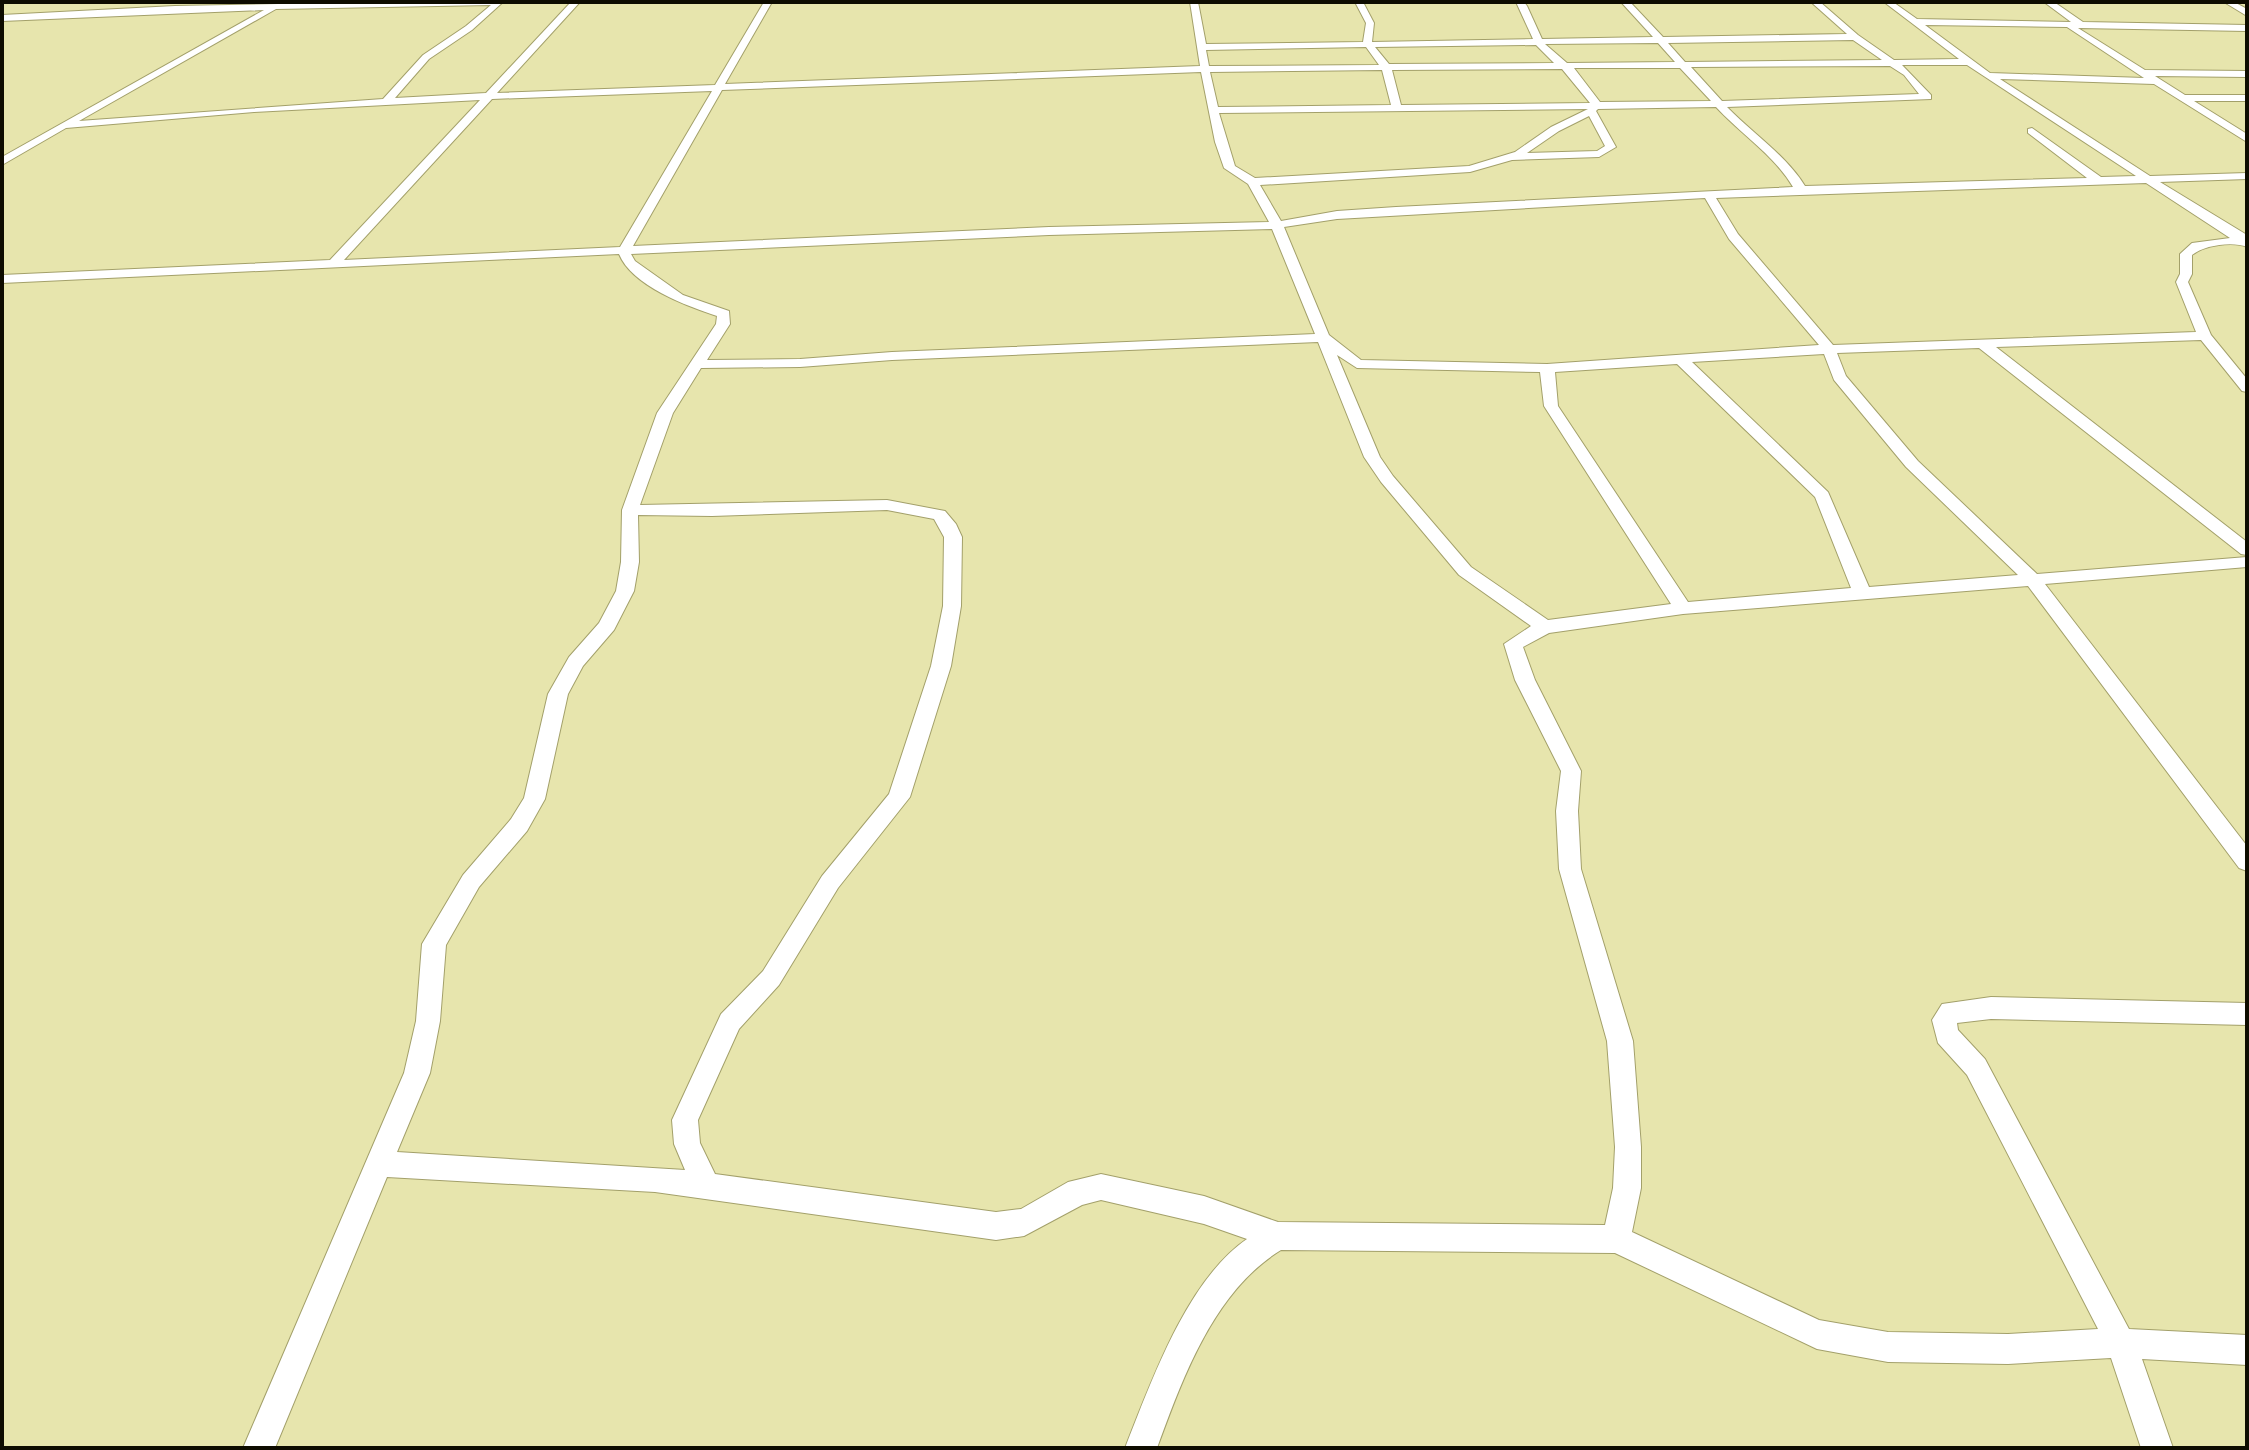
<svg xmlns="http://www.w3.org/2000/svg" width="2249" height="1450" viewBox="0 0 2249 1450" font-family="Bitter,serif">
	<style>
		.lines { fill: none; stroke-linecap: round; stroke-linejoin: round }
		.minor-casing { stroke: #a3a06a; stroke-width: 2 }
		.minor { fill: #fff; fill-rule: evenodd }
	</style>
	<rect width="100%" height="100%" fill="#e7e5ad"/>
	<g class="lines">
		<defs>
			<path id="minor" d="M376 2H503L472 30 429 59 395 98 486 93 571 2H580L497 93 715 85 764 2H772L725 84 1200 66 1190 2H1198L1206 44 1363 42 1366 23 1355 2H1363L1374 23 1372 42 1533 39 1516 2H1524L1527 6 1542 39 1653 37 1621 2H1630L1663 37 1847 34 1811 2H1820L1858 35 1894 60 1959 59 1884 2H1893L1917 19 2071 22 2044 2H2054L2083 22 2247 25V31L2078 28 2145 70 2247 71V77L2155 76 2185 95H2247V101H2194L2247 134V142L2154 84 2000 79 2150 176 2247 173V179L2160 182 2247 235V247C2233 241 2204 245 2192 255V274L2188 282 2211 335 2247 379V392L2242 391 2201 340 1996 347 2247 542V555L2241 554 1979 348 1837 353 1846 376 1918 461 2037 574 2247 557V567L2045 584 2247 846V871L2239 868 2028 586 1683 614 1549 633 1523 647 1535 680 1581 771 1578 811 1581 869 1633 1041 1641 1147V1188L1632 1232 1819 1320 1888 1332 2008 1334 2098 1329 1967 1075 1938 1043 1932 1020 1942 1004 1991 997 2247 1003V1025L1991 1019 1957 1023 1958 1030 1985 1059 2129 1329 2247 1335V1365L2142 1359 2173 1448H2141L2111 1358 2008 1364 1888 1362 1817 1349 1615 1253 1281 1250C1214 1291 1183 1377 1157 1448H1125C1151 1382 1187 1280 1247 1239L1204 1224 1101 1200 1082 1205 1024 1236 996 1240 655 1192 387 1177 275 1448H243L404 1073 416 1021 422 944 463 875 511 819 524 798 548 694 569 657 599 623 616 591 621 562 622 510 657 413 716 324 717 316C687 306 632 286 619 254L2 283V275L330 260 480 100 254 112 66 128 2 165V157L264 10 2 21V15L175 6ZM491 5 466 26 423 55 383 99 79 121 276 9ZM1925 25 2067 27 2144 78 1990 73ZM1853 40 1882 60 1685 62 1668 43ZM1658 43 1675 62 1567 63 1545 44ZM1536 45 1554 63 1389 64 1375 47ZM1366 47 1379 65 1209 66 1206 50ZM1902 65H1967L2136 176 2101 177 2032 128 2028 129V133L2087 178 1805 186C1786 155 1753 134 1727 107L1931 99V95ZM1890 66 1904 75 1919 94 1722 101 1691 67ZM1574 68H1680L1711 101 1600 102ZM1562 69 1590 103 1401 105 1392 70ZM1382 70 1391 105 1218 107 1210 72ZM1201 72 1215 142 1224 168 1248 184 1269 222 1049 227 633 246 722 90ZM712 91 620 247 344 260 492 99ZM1716 107C1741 134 1775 156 1793 187L1396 207 1337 211 1281 221 1260 185 1470 172 1512 160 1599 157 1616 147 1596 111 1598 109ZM1588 109 1551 127 1515 152 1469 166 1255 178 1235 166 1219 113ZM1589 116 1605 146 1597 151 1527 153 1559 131ZM2146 183 2230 238 2192 243 2180 254V274L2176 282 2196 332 1833 345 1738 234 1716 198ZM1705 198 1729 239 1819 345 1547 364 1361 360 1329 335 1284 227 1337 219ZM1272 229 1315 334 892 352 800 359 707 360 730 324 729 311 683 295 635 261 631 254 1049 235ZM1318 342 1364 457 1381 482 1459 575 1531 626 1504 644 1515 680 1561 771 1556 811 1559 869 1607 1041 1615 1147 1613 1188 1605 1225 1278 1222 1204 1196 1101 1174 1068 1182 1021 1209 996 1212 715 1174 700 1143 698 1120 739 1029 779 985 838 888 910 797 951 666 961 606 962 537 956 524 945 511 887 500 640 505 673 413 701 368 800 367 892 360ZM1824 354 1834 380 1906 467 2018 575 1869 587 1828 492 1692 362ZM1337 355 1357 368 1540 372 1544 406 1671 604 1548 620 1471 567 1393 476 1380 457ZM1677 364 1815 497 1851 588 1688 602 1558 406 1555 372ZM887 510 934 519 944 537 943 606 931 666 889 794 822 876 763 971 721 1014 672 1120 674 1144 685 1170 397 1152 430 1073 440 1021 446 945 479 887 527 831 545 799 568 694 583 666 614 630 634 591 639 562 638 515 712 516Z
				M2224 2H2234L2247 9V16Z"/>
		</defs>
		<use href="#minor" class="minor-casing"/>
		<use href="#minor" class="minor"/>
	</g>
	<rect width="2249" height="1450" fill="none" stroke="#0e0c00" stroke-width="8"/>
</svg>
